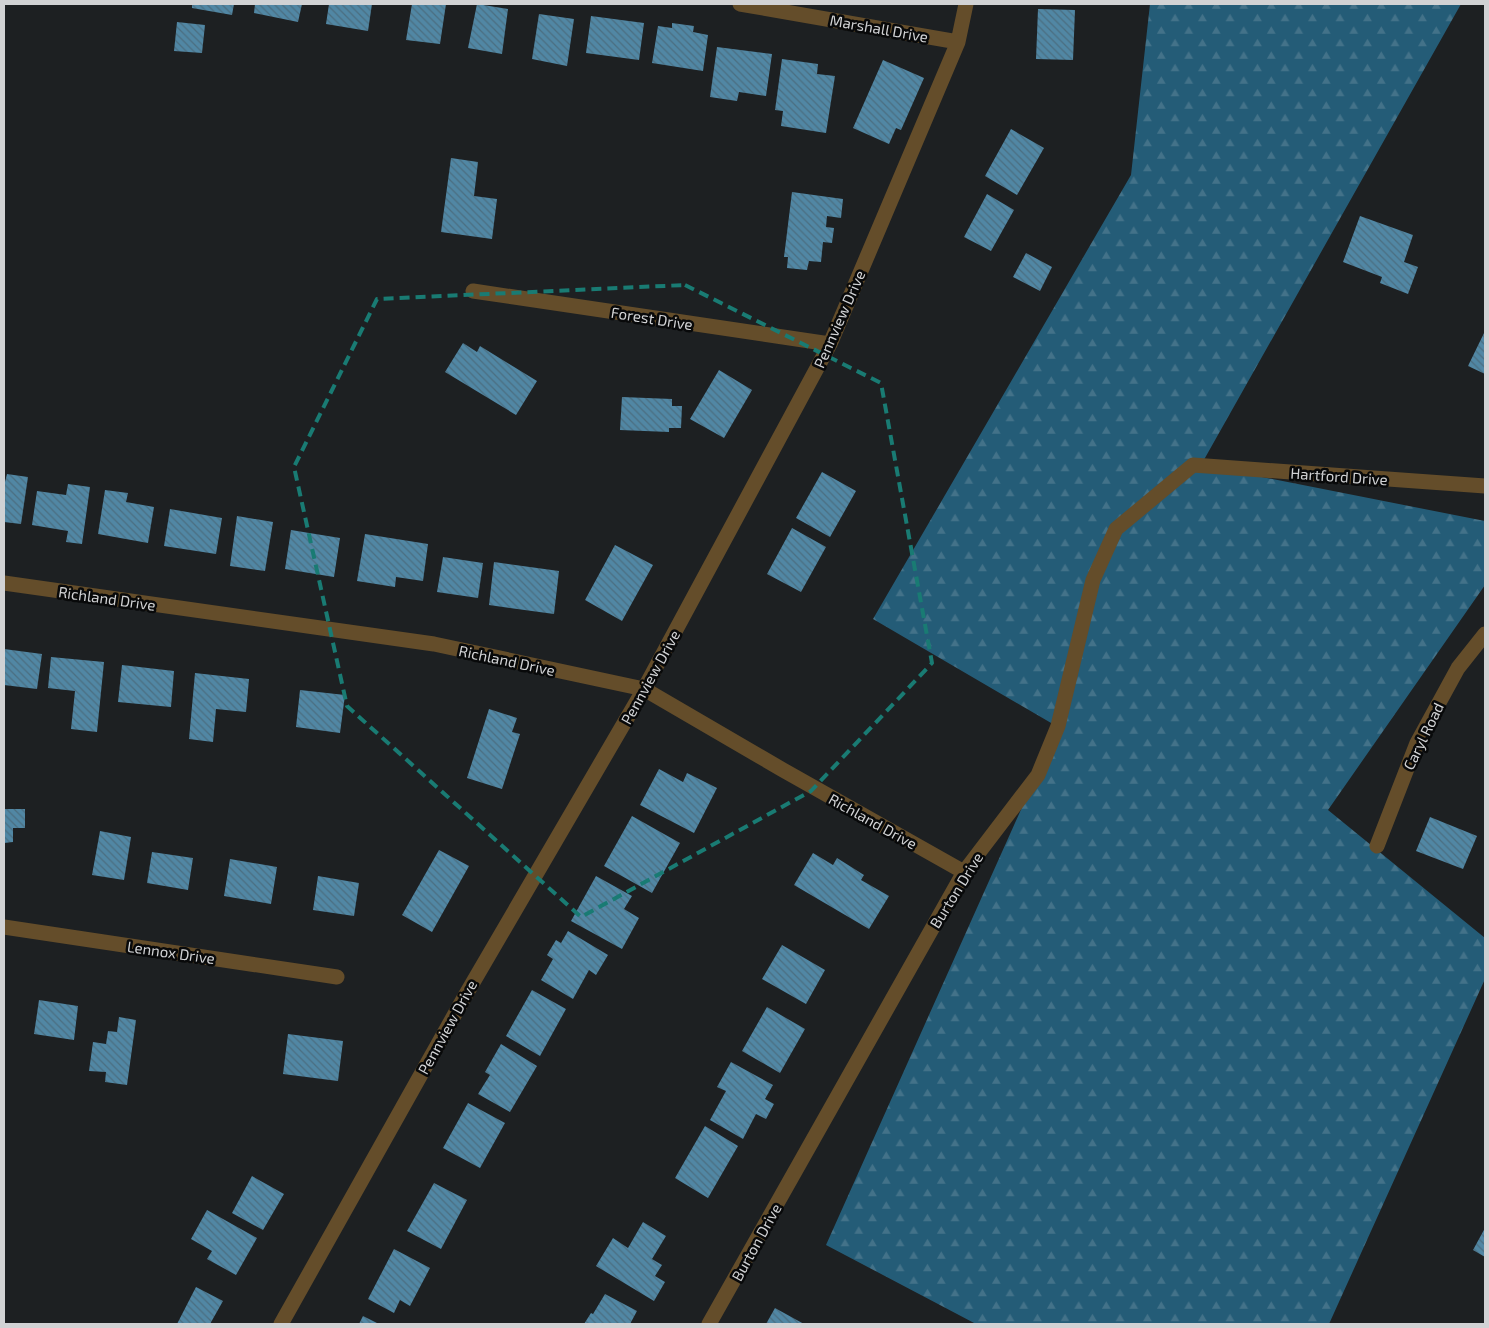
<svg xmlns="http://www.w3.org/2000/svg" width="1489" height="1328" viewBox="0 0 1489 1328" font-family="'Exo 2',sans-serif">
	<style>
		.forest { fill: url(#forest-firs) }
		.building { fill: url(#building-back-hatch) }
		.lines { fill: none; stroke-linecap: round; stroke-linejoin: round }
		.minor { stroke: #644d2a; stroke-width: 15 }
		.marked { fill: none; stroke: #197b73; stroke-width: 4; stroke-dasharray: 10 6; stroke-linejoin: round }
		.labels { text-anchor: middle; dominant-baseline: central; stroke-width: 5; stroke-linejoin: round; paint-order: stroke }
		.street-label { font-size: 15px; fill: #d1d2d4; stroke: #08090a }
	</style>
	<defs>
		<pattern id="forest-firs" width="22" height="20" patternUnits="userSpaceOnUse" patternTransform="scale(1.25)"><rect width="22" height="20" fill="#245c77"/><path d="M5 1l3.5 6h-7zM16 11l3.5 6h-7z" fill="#437289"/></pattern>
		<pattern id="building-back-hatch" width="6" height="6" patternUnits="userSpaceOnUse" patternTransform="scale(1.25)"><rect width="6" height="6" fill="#5187a4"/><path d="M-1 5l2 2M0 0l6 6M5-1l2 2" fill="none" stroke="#4b6e81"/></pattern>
	</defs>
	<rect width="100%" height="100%" fill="#1d2022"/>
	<path class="forest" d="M1150 4H1461L1201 465 1485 521V585L1328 810 1485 938V979L1329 1324H976L826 1245 1058 727 873 619 1131 175Z"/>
	<path class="building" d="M192 4H234L232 15 192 8Z
		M255 4H302L298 22 254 13Z
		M329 4H372L368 31 326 24Z
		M412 4H446L440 44 406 40Z
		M477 4 508 9 502 54 468 48Z
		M1038 9 1075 10 1073 60 1036 59Z
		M539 14 574 19 567 66 532 59Z
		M591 16 644 23 639 60 586 53Z
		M177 22 205 25 202 53 174 51Z
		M672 23 694 26 693 32 708 35 703 71 652 63 658 26 672 28Z
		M717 47 772 54 766 96 739 92 737 101 710 97Z
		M782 59 818 64 817 74 835 76 826 133 781 126 783 111 775 110Z
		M883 60 924 78 901 130 896 128 889 144 853 128Z
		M1011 129 1044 148 1017 195 985 176Z
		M451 158 478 162 474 196 497 199 492 239 441 232Z
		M792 192 843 199 841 218 827 216 826 227 834 228 832 243 823 242 821 262 809 261 807 270 787 268 788 257H784Z
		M987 194 1014 210 991 251 964 237Z
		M1360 216 1413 235 1404 262 1418 267 1408 294 1380 283 1382 277 1343 262Z
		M1026 253 1052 267 1040 291 1013 277Z
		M1485 331V374L1468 366Z
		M463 343 477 352 480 346 537 381 516 415 445 372Z
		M719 370 752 390 724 438 690 419Z
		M622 397 672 399V406H682L681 428H669V432L620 430Z
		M822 472 856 491 830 537 796 518Z
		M7 474 28 477 21 524 4 522V486Z
		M68 484 90 487 82 544 66 542 68 531 32 525 37 491 66 495Z
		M105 490 128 493 126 502 154 507 148 543 98 534Z
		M170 509 222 518 216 554 164 546Z
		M237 516 273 522 265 571 230 566Z
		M792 528 826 547 801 592 767 574Z
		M291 530 340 538 334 577 285 569Z
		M365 534 428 544 423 581 396 577 395 587 357 581Z
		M615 545 653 565 622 621 585 600Z
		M443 557 483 563 478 598 437 592Z
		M494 562 559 571 554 614 489 605Z
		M4 649 42 654 37 689 4 685Z
		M51 657 104 662 97 732 71 729 75 691 48 688Z
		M122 665 174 671 171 707 118 702Z
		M195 673 249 679 246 712 216 709 213 742 189 739Z
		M300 690 345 695 340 733 296 727Z
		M489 709 517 718 512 732 520 734 502 789 467 778Z
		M659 769 683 782 687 773 717 788 694 833 640 805Z
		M4 809H25V828H13V842L4 843Z
		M632 816 680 843 652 893 604 866Z
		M1430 817 1477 836 1463 869 1416 851Z
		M100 831 131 837 124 880 92 875Z
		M439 850 469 866 432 932 402 915Z
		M152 852 193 858 188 890 147 883Z
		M813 853 833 865 837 858 864 875 861 880 889 896 869 929 794 885Z
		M230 859 277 867 271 904 224 896Z
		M318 876 359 883 354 916 313 910Z
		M596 876 632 896 624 909 639 918 622 949 571 921Z
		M568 931 608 955 596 975 589 970 573 999 541 980 553 959 547 955 556 940 561 943Z
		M782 945 825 970 806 1004 762 979Z
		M532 990 566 1009 540 1056 506 1036Z
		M39 1000 78 1006 74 1040 34 1034Z
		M767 1007 805 1029 780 1073 742 1051Z
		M119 1017 136 1020 127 1085 105 1082 106 1072 89 1071 93 1042 106 1044 108 1031 117 1032Z
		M288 1034 343 1041 338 1081 283 1074Z
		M501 1044 537 1066 510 1112 478 1094 490 1075 485 1072Z
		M731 1062 773 1085 765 1099 774 1104 766 1119 756 1114 743 1139 710 1120 726 1091 717 1087Z
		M468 1103 505 1123 480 1168 443 1148Z
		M705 1126 738 1146 708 1198 675 1178Z
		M252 1176 284 1194 263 1230 232 1213Z
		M434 1183 467 1200 441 1249 407 1231Z
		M207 1210 257 1238 236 1275 207 1259 212 1251 191 1239Z
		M643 1222 666 1236 652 1259 662 1265 655 1276 665 1282 654 1301 596 1266 613 1238 628 1248Z
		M1485 1228V1257L1473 1250Z
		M394 1249 430 1268 410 1306 400 1300 394 1313 368 1299Z
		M196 1287 223 1301 210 1324H177Z
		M605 1294 637 1311 630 1324H584L591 1313 593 1314Z
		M775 1308 804 1324H766Z
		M363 1316 379 1324H359Z"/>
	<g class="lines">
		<path class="minor" d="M740 4 958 42
			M473 291 830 344
			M4 583 434 644 644 689 783 770 964 872
			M1377 846 1417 743 1458 668 1485 634
			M4 927 337 977
			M281 1324 465 996 644 689 830 344 958 42 966 4
			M709 1324 964 872 1038 775 1058 726 1093 580 1116 529 1193 465 1485 486"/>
	</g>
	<path class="marked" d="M685 285 881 383 932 663 811 791 581 917 347 706 294 467 377 299Z"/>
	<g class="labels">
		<g class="street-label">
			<text transform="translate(879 28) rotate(10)">Marshall Drive</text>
			<text transform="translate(652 318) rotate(9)">Forest Drive</text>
			<text transform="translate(839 319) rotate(-66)">Pennview Drive</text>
			<text transform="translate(1339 476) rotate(4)">Hartford Drive</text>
			<text transform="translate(107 598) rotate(8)">Richland Drive</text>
			<text transform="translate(507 660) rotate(12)">Richland Drive</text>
			<text transform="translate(650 677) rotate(-61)">Pennview Drive</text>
			<text transform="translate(1423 736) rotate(-64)">Caryl Road</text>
			<text transform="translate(873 821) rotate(29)">Richland Drive</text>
			<text transform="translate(956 890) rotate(-58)">Burton Drive</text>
			<text transform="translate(171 952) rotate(8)">Lennox Drive</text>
			<text transform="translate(447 1027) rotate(-61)">Pennview Drive</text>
			<text transform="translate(756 1242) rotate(-61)">Burton Drive</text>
		</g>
	</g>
	<rect width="1489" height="1328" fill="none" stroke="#d1d2d4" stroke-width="10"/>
</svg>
